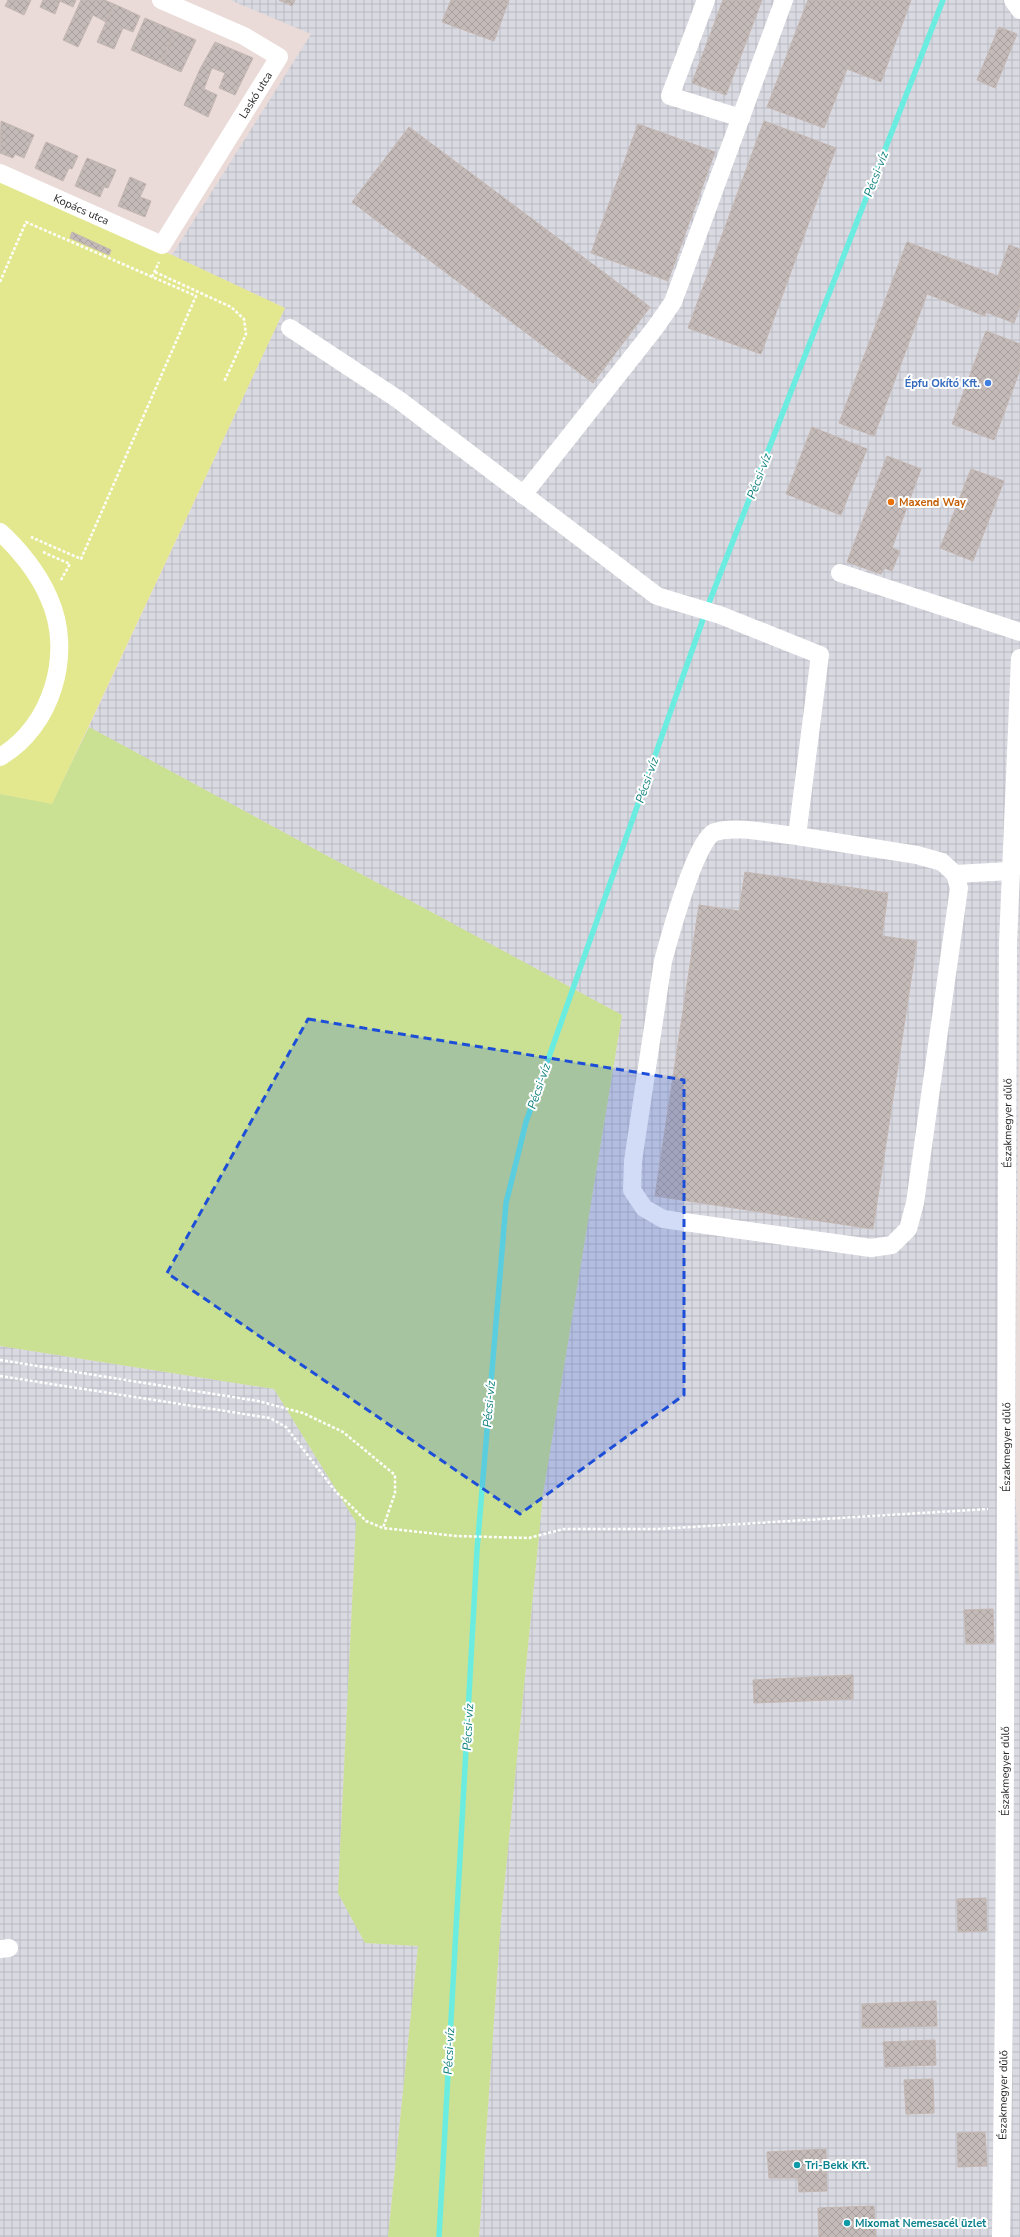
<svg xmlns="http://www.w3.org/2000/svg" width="1020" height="2237" viewBox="0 0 1020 2237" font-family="'Nunito Sans',sans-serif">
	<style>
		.industrial { fill: url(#industrial-grid) }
		.grass { fill: #cae193 }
		.pitch { fill: #e3e88f }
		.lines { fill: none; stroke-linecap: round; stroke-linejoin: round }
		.stream { stroke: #6aede0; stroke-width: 5.5 }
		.building { fill: url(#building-cross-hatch); stroke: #c4b7b2 }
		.path { stroke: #fff; stroke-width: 2.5; stroke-dasharray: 3 2; stroke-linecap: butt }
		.minor { stroke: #fff; stroke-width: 18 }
		.marked { fill: #1d4ed8; fill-opacity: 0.2; stroke: #1d4ed8; stroke-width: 3; stroke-dasharray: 8 5; stroke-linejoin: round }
		.shop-dot { fill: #3f7fe0; stroke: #fff; stroke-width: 1.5 }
		.food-dot { fill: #e8710a; stroke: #fff; stroke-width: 1.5 }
		.culture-dot { fill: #0f9aa8; stroke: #fff; stroke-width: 1.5 }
		.labels { text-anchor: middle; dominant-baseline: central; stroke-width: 4; stroke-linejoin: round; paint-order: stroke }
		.street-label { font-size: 11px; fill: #272727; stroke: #fff }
		.shop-label { font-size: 11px; font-weight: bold; fill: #366cbe; stroke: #fff; text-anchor: end }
		.food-label { font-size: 11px; font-weight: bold; fill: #c56008; stroke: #fff; text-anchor: start }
		.culture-label { font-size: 11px; font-weight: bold; fill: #0d838f; stroke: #fff; text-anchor: start }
		.water-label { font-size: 12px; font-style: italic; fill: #0e807e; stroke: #fff }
	</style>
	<defs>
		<pattern id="industrial-grid" width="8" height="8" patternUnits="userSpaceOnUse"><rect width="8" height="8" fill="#d9d9e1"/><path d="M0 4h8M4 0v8" fill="none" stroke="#babac1"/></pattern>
		<pattern id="building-cross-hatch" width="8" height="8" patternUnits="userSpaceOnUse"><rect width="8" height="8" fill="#c4bab8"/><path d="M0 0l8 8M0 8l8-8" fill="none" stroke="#a8a09e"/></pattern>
	</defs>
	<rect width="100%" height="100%" fill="#eadbd8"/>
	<path class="industrial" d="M230 0H1020V889L1015 1486 1020 1595V2237H479L501 1919 543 1494 622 1015 89 727 285 308 172 255 311 34Z
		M0 1346 274 1389 356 1522 338 1893 365 1943 418 1946 388 2237H0Z"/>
	<path class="grass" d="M89 727 622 1015 543 1494 501 1919 479 2237H388L418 1946 365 1943 338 1893 356 1522 274 1389 0 1346V794L52 803Z"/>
	<path class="pitch" d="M0 181 172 255 285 308 52 804 0 794Z"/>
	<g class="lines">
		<path class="stream" d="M439 2237 477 1550 506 1203 526 1122 707 608 943 0"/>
	</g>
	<path class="building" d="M8 0H31L24 15 5 6Z
		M43 0H76L73 7 60 1 55 14 40 7Z
		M81 0H104L114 4 106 22 93 15 78 47 63 40Z
		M279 0H295L292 6Z
		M451 0H509L494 41 442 22Z
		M723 0H762L726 95 692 83Z
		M808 0H911L881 82 847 69 824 128 767 107Z
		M114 4 140 16 133 32 123 28 114 49 97 42Z
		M145 18 175 31 161 63 131 50Z
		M999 27 1017 34 995 88 977 80Z
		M175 31 196 40 181 72 161 63Z
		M215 42 253 58 235 95 219 88 225 73 212 68 204 89 217 95 208 117 184 105 200 69Z
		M1 121 34 135 24 158 15 154 13 158 0 153Z
		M764 121 836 148 761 354 688 328Z
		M638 124 715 152 668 281 591 253Z
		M409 127 650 307 593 383 352 202Z
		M46 142 78 156 72 169 69 168 63 181 35 168Z
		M87 158 116 170 108 188 104 187 100 197 75 186Z
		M130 177 146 184 140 197 151 201 145 217 118 206Z
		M72 232 111 250 109 255 70 238Z
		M907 242 998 276 1009 245 1020 249V306L1014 323 986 312 985 316 927 294 874 436 839 423Z
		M986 331 1020 344V370L994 440 952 424Z
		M812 427 867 449 841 515 786 494Z
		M887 456 921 469 892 548 900 551 892 571 884 568 881 574 847 562Z
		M971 469 1004 481 973 561 940 548Z
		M745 872 888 893 882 936 917 941 873 1229 655 1196 699 905 739 911Z
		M993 1609 994 1643 966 1644 964 1610Z
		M853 1675V1699L754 1703 753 1680Z
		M986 1898 987 1931 958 1932 957 1899Z
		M936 2001 937 2026 862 2028V2004Z
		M935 2040 936 2065 885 2067 883 2042Z
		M933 2079 934 2113 906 2114 904 2080Z
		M985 2132 987 2166 958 2167 957 2133Z
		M826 2149 827 2191 799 2192 798 2178H769L767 2152Z
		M874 2206 876 2237H819L818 2208Z"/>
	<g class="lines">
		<path class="path" d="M155 272 231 307 244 319 246 334 224 382
			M152 277 159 262
			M0 282 26 222 196 296 81 559 31 537
			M43 552 70 564 61 580
			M0 1360 258 1401 303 1413 343 1432 395 1475V1493L383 1528
			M0 1376 270 1418 286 1427 336 1492 351 1506 366 1521 383 1528 456 1536 529 1538 564 1529H658L988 1509"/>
		<g class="minor">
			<path d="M706 0 670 96 741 118"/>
			<path d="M1013 0 1020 10"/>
			<path id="s1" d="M0 173 162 245 279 57 244 36 161 0"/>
			<path d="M290 328 399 400 657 596 720 615 820 655 797 836C774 834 736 825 715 832 696 838 669 939 663 961L633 1161 632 1190 644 1208 663 1219 871 1248 892 1245 908 1229 915 1203 959 888 955 874 942 862 917 855 797 836"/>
			<path d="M523 495 655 328 673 302 784 0"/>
			<path d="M0 532C19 549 39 574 49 598 74 653 52 727 0 757"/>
			<path d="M840 573 1020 632"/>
			<path d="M955 874 1010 871"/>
			<path d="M0 1949 9 1948"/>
			<path id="s2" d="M1001 2237 1004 2002 1008 943 1020 658"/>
		</g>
	</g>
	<path class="marked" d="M308 1019 684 1080V1395L520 1514 167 1273Z"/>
	<circle class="shop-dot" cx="988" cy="383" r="4"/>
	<circle class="food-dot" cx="891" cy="502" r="4"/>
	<g class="culture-dot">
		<circle cx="797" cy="2165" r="4"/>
		<circle cx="847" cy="2223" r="4"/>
	</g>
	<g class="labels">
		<g class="street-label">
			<text stroke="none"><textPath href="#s1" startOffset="354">Laskó utca</textPath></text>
			<text stroke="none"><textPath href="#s1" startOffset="89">Kopács utca</textPath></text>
			<text stroke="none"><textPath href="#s2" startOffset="1114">Északmegyer dűlő</textPath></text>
			<text stroke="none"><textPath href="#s2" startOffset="790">Északmegyer dűlő</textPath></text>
			<text stroke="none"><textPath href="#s2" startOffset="466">Északmegyer dűlő</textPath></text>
			<text stroke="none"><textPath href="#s2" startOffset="142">Északmegyer dűlő</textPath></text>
		</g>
		<g class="shop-label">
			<text x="980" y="383">Épfu Okító Kft.</text>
		</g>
		<g class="food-label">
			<text x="899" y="502">Maxend Way</text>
		</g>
		<g class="culture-label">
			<text x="805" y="2165">Tri-Bekk Kft.</text>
			<text x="855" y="2223">Mixomat Nemesacél üzlet</text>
		</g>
		<g class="water-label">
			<text transform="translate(876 174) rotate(-69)">Pécsi-víz</text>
			<text transform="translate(759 476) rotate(-69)">Pécsi-víz</text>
			<text transform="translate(647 780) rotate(-71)">Pécsi-víz</text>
			<text transform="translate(539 1086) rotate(-71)">Pécsi-víz</text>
			<text transform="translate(489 1404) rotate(-85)">Pécsi-víz</text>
			<text transform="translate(468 1727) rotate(-87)">Pécsi-víz</text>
			<text transform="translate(449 2051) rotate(-87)">Pécsi-víz</text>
		</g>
	</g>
</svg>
